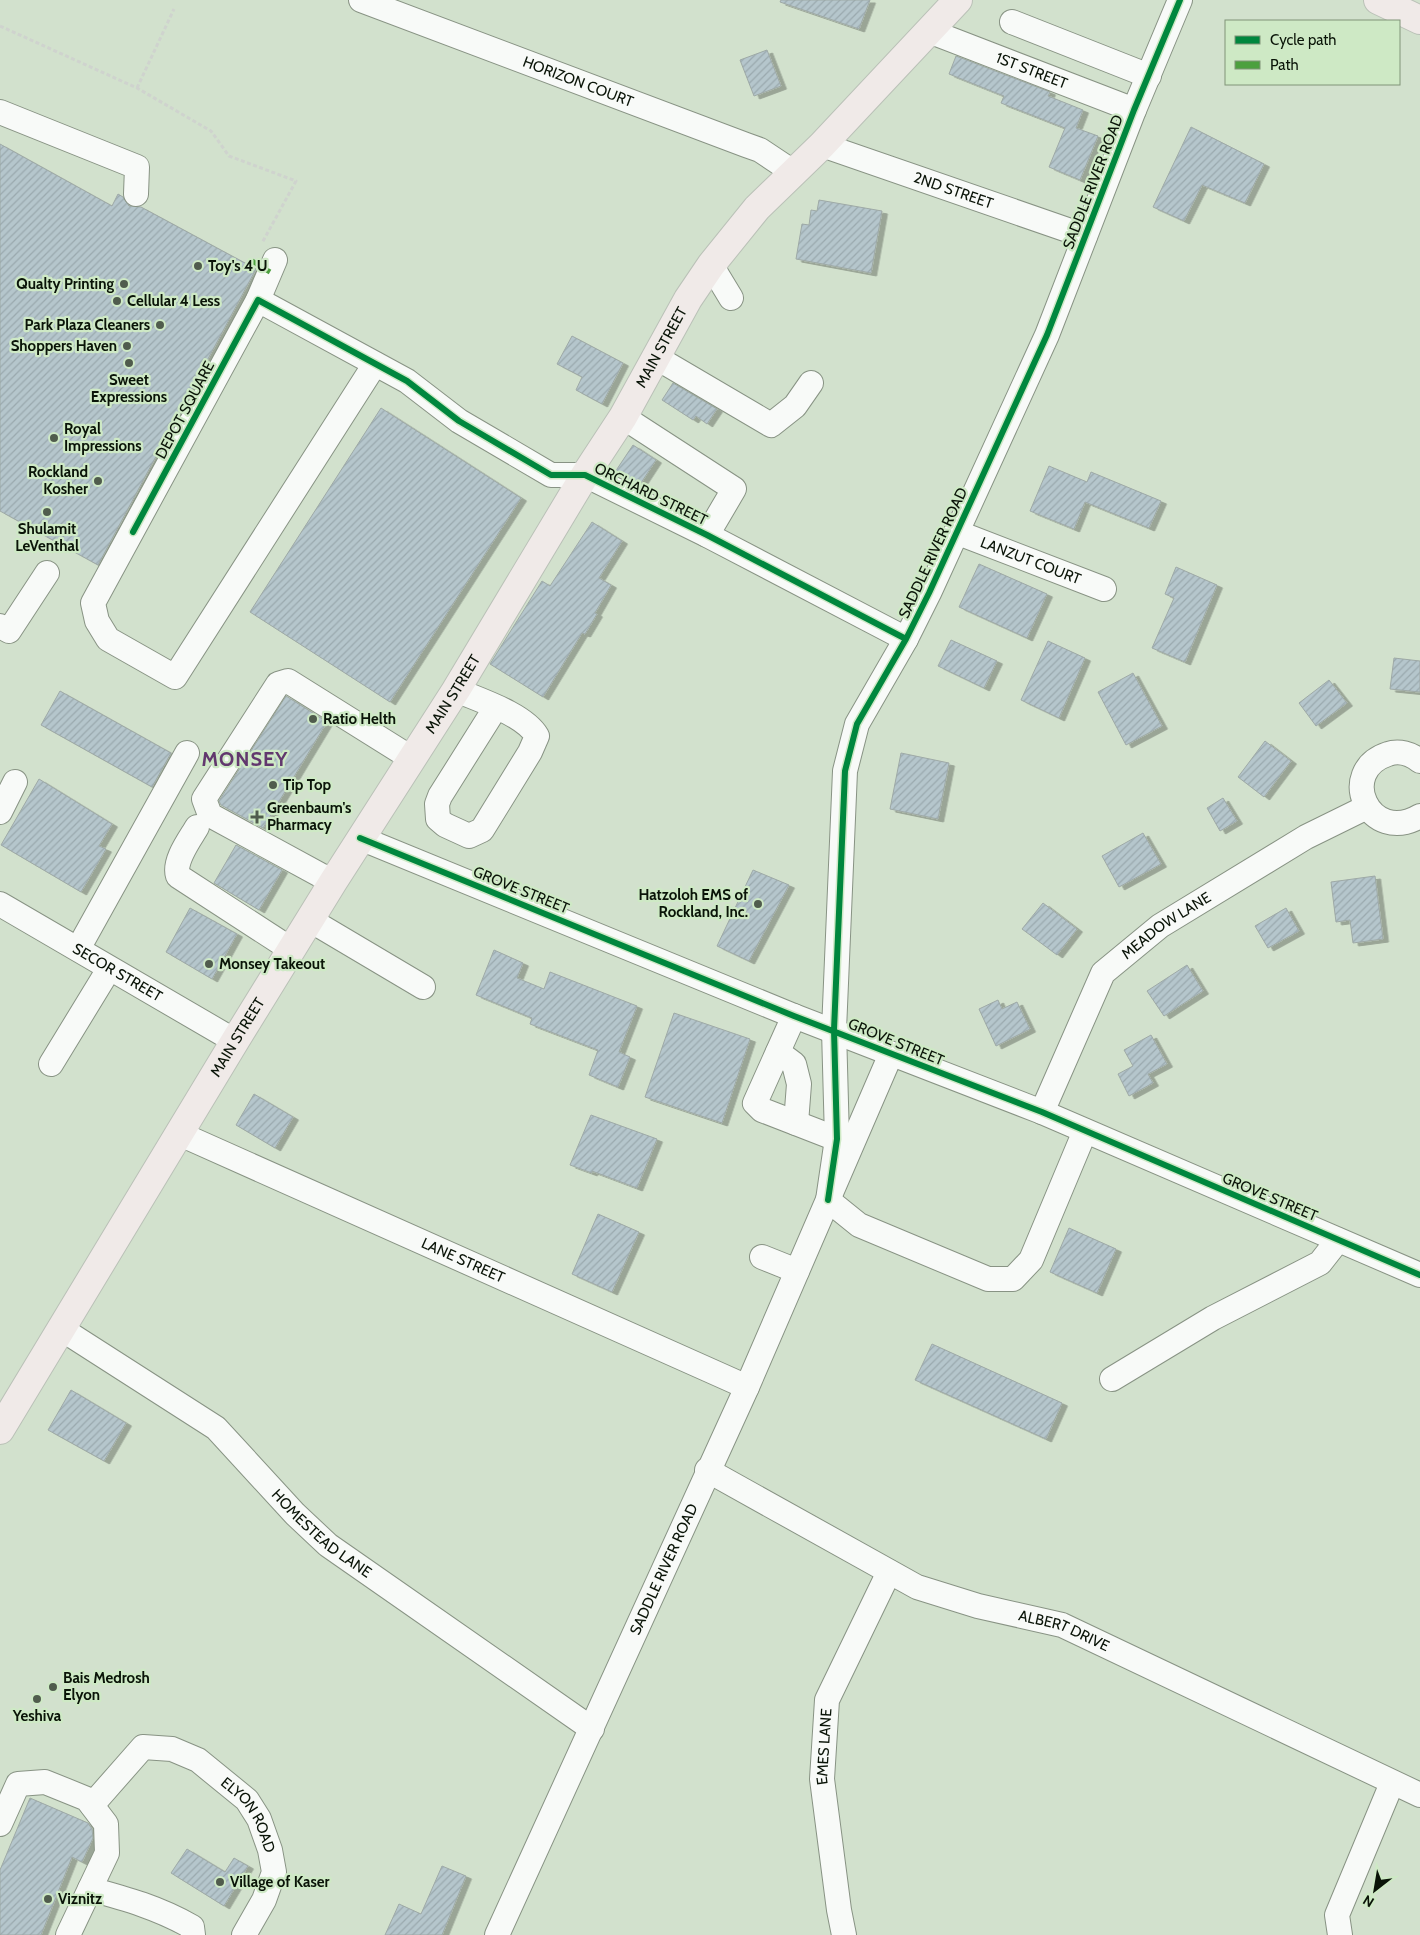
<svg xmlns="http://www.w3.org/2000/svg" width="1420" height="1935" viewBox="0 0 1420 1935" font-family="Cabin,sans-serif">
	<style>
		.building { fill: url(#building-hatch); stroke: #9ea9a6; filter: url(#shadow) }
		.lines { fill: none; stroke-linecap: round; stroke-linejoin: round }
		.minor-casing { stroke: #889384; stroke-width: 26 }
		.major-casing { stroke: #bac1b7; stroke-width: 30 }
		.path { stroke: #cfd3ce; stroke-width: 3; stroke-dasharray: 4 2.5; stroke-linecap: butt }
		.minor { stroke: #f8faf8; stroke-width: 24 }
		.major { stroke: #f0eae8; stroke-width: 28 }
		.quiet { stroke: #4ca03e; stroke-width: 5; stroke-dasharray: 10 5; stroke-linecap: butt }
		.cycleway-casing { stroke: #cee9c5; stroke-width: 9 }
		.cycleway { stroke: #00873e; stroke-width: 6 }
		.poi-dot { fill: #505c4d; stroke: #cee9c5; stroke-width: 2 }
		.labels { text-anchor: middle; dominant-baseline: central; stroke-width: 4.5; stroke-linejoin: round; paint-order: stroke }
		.street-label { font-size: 15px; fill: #0a1408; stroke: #cee9c5 }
		.poi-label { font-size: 15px; font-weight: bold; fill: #0a1408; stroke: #cee9c5; text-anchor: start }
		.district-label { font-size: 20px; font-weight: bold; letter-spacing: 1px; fill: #62386e; stroke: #cee9c5 }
	</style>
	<defs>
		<pattern id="building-hatch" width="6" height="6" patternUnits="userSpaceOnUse" patternTransform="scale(1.25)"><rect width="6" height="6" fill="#b5c6cc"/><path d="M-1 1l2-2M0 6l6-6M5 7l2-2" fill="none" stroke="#9aa9ae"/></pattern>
		<filter id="shadow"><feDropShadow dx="5.5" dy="3" stdDeviation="0" flood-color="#0004"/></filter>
	</defs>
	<rect width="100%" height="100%" fill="#d2e1cd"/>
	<path class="building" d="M781 0H870L859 29 780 2Z
		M767 50 781 86 754 96 740 60Z
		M956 56 1050 92 1048 96 1083 110 1076 128 1098 136 1080 180 1049 167 1065 128 1001 103 1004 96 949 74Z
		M1191 127 1264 164 1245 203 1202 185 1184 221 1153 207Z
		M0 144 112 206 118 194 123 197 129 206 141 207 256 269 98 565 0 511Z
		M819 200 882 211 871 273 796 259 802 224 809 225 811 210 817 211Z
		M572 336 623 363 602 404 576 390 582 377 557 364Z
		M673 383 717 409 707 424 696 416 693 420 662 400Z
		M381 408 521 498 390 702 250 612Z
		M633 445 656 460 639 486 615 472Z
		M1049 466 1087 482 1091 472 1161 501 1149 528 1085 502 1074 529 1030 511Z
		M592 522 622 541 599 578 611 585 595 613 597 614 585 634 582 633 543 697 490 664 542 581 550 586Z
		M979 564 1047 594 1027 638 959 607Z
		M1176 567 1217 585 1185 662 1152 648 1174 598 1165 594Z
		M951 640 997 661 984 688 938 666Z
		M1048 641 1085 658 1059 718 1021 700Z
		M1394 658 1420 661V692L1390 689Z
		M1133 673 1162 726 1126 745 1098 692Z
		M1329 680 1347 703 1316 726 1299 703Z
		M60 691 171 753 152 787 41 725Z
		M286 696 327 722 263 828 221 805 219 801Z
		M1265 741 1291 761 1264 797 1238 777Z
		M901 753 949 763 938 819 890 809Z
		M39 779 112 824 99 846 106 849 81 892 1 845Z
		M1223 798 1237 821 1220 831 1207 808Z
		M1143 833 1161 864 1119 887 1102 856Z
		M236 845 282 870 259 910 214 883Z
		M753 870 789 885 749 961 717 946Z
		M1375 876 1383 939 1353 943 1350 920 1336 922 1331 882Z
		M1043 903 1077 929 1057 955 1022 929Z
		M190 908 237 934 212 979 166 952Z
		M1286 908 1299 931 1268 948 1255 926Z
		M494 950 523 963 517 978 544 989 550 972 637 1006 619 1052 630 1057 618 1087 589 1075 598 1050 530 1024 532 1018 476 995Z
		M1187 965 1203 991 1164 1016 1147 991Z
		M998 1000 1002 1009 1017 1002 1030 1029 996 1046 979 1009Z
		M674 1013 750 1039 722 1123 645 1097Z
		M1151 1035 1167 1064 1148 1074 1153 1083 1129 1096 1118 1074 1133 1066 1124 1050Z
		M254 1094 293 1117 275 1148 236 1125Z
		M591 1115 657 1139 637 1188 592 1171V1173L570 1165Z
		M598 1214 639 1232 612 1292 572 1274Z
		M1069 1228 1116 1249 1097 1293 1050 1272Z
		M932 1344 1062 1403 1046 1439 915 1380Z
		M71 1390 126 1423 104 1461 48 1430Z
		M30 1798 88 1823 92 1829 93 1838 82 1862 72 1857 41 1935H0V1870Z
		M187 1849 225 1872 234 1858 248 1866 224 1906 171 1873Z
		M442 1866 466 1876 442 1935H385L399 1904 421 1914Z"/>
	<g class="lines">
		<defs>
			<g id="minor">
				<path id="s1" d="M361 0 746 145 760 150 793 172"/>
				<path d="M1012 22 1149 76"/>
				<path id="s2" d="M929 31 1134 110"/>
				<path d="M0 112 137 167 136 194"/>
				<path id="s3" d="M822 145 1085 236"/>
				<path d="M275 260 258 300 93 603 97 621 108 639 175 677 375 364"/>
				<path d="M711 265 731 298"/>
				<path d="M258 300 407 381 459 421 551 475H585L707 535 906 639"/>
				<path d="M657 358 771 425 795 406 811 383"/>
				<path d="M623 417 734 489 707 535"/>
				<path id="s4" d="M956 532 1104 589"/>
				<path d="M0 626 9 631 47 573"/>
				<path d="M456 690C479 700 524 714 537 736L530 752 482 830 469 836 445 825 438 819 437 804 440 796 496 707"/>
				<path d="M1420 761C1411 754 1399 750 1388 754 1336 771 1369 846 1420 816"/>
				<path d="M0 812 15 782"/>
				<path d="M197 827C190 839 173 861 178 876L292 950"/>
				<path d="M360 838 794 1016 1042 1112 1420 1275"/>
				<path d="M333 882 210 815 204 799 278 684 288 681 411 758"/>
				<path id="s5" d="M0 904 235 1041"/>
				<path d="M310 920 423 987"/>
				<path d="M78 949 187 753"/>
				<path d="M794 1016 755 1103 762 1110 837 1139"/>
				<path d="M778 1052 794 1064 799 1084 796 1123"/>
				<path d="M51 1064 109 969"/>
				<path id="s6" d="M1042 1112 1103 973 1160 926 1306 837 1367 807"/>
				<path d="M1085 1131 1031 1260 1013 1279H988L859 1225 828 1200 837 1139 834 1030 845 771 857 724 906 639 929 593 1047 335 1134 110 1180 0"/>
				<path id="s7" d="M180 1134 747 1387"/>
				<path d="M762 1257 797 1271"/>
				<path id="s8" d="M60 1328 216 1428 295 1514 328 1545 592 1729"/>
				<path d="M1112 1379 1213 1318 1320 1263 1338 1240"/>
				<path id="s9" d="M707 1470 917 1587 978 1606 1062 1625 1420 1795"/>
				<path id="s10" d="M92 1805 143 1747 172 1749 198 1760 247 1800 259 1819 270 1850 274 1872 264 1900 244 1935"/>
				<path d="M0 1824 18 1784 45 1782 87 1799 106 1824 107 1853 68 1935"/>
				<path d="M90 1889C127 1899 159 1908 192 1927L193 1935"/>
				<path id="s11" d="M497 1935 747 1387 891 1054"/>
				<path id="s12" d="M844 1935 839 1910 822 1779 827 1700 889 1572"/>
				<path d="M1340 1935 1337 1915 1392 1783"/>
			</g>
			<g id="major">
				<path d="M1378 0 1420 20"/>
				<path id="s13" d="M0 1430 235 1041 333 882 456 690 585 475 623 417 688 299 711 265 757 208 822 145 958 0"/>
			</g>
		</defs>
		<use href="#minor" class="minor-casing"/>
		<use href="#major" class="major-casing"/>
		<path class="path" d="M0 26 137 88 211 131 229 156 296 181 262 243
			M137 88 174 9"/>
		<use href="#minor" class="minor"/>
		<use href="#major" class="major"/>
		<path class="quiet" d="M252 261 270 272"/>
		<defs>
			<path id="cycleway" d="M133 532 258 300 407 381 459 421 551 475H585L707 535 906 639
				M360 838 794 1016 1042 1112 1420 1275
				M828 1200 837 1139 834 1030 845 771 857 724 906 639 929 593 1047 335 1134 110 1180 0"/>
		</defs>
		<use href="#cycleway" class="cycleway-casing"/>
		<use href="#cycleway" class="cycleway"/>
	</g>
	<g class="poi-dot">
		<circle cx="198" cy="266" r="5"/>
		<circle cx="124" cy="284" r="5"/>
		<circle cx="117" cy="301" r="5"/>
		<circle cx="160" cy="325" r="5"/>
		<circle cx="127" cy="346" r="5"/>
		<circle cx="129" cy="363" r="5"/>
		<circle cx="54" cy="438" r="5"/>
		<circle cx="98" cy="481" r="5"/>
		<circle cx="47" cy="512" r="5"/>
		<circle cx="313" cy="719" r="5"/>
		<circle cx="273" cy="785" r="5"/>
		<path d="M254.5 809.5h5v5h5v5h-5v5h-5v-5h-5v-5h5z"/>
		<circle cx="758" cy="904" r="5"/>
		<circle cx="209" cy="964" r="5"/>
		<circle cx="53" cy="1687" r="5"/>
		<circle cx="37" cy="1699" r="5"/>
		<circle cx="220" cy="1882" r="5"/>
		<circle cx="48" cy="1899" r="5"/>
	</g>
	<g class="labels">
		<g class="street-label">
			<text stroke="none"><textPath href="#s2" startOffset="110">1ST STREET</textPath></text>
			<text stroke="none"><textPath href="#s1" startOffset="232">HORIZON COURT</textPath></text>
			<text transform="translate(1093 182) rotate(-69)">SADDLE RIVER ROAD</text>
			<text stroke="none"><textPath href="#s3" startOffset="139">2ND STREET</textPath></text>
			<text stroke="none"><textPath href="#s13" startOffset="1269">MAIN STREET</textPath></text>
			<text transform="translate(185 410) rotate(-62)">DEPOT SQUARE</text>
			<text transform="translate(651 494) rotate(26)">ORCHARD STREET</text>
			<text transform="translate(933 553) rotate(-65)">SADDLE RIVER ROAD</text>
			<text stroke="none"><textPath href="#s4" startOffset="80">LANZUT COURT</textPath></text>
			<text stroke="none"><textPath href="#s13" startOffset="864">MAIN STREET</textPath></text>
			<text transform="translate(521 890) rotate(22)">GROVE STREET</text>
			<text stroke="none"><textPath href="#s6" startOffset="231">MEADOW LANE</textPath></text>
			<text stroke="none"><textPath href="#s5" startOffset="136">SECOR STREET</textPath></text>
			<text stroke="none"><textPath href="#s13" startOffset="459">MAIN STREET</textPath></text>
			<text transform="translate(896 1042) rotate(22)">GROVE STREET</text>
			<text transform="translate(1270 1197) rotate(23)">GROVE STREET</text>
			<text stroke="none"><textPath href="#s7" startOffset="310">LANE STREET</textPath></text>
			<text stroke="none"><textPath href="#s8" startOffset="335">HOMESTEAD LANE</textPath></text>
			<text stroke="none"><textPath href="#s11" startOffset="402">SADDLE RIVER ROAD</textPath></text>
			<text stroke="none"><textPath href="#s9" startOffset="394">ALBERT DRIVE</textPath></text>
			<text stroke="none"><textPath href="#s12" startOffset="190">EMES LANE</textPath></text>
			<text stroke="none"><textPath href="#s10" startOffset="211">ELYON ROAD</textPath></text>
		</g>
		<g class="poi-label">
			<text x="208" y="266">Toy's 4 U</text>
			<text x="114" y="284" text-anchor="end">Qualty Printing</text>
			<text x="127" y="301">Cellular 4 Less</text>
			<text x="150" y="325" text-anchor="end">Park Plaza Cleaners</text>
			<text x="117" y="346" text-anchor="end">Shoppers Haven</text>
			<text x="129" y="380" text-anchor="middle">Sweet<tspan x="129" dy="17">Expressions</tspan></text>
			<text x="64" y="429">Royal<tspan x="64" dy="17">Impressions</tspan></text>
			<text x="88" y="472" text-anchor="end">Rockland<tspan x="88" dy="17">Kosher</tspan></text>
			<text x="47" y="529" text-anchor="middle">Shulamit<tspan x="47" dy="17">LeVenthal</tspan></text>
			<text x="323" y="719">Ratio Helth</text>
			<text x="283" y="785">Tip Top</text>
			<text x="267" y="808">Greenbaum's<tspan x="267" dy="17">Pharmacy</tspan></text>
			<text x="748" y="895" text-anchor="end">Hatzoloh EMS of<tspan x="748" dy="17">Rockland, Inc.</tspan></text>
			<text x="219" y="964">Monsey Takeout</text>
			<text x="63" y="1678">Bais Medrosh<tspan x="63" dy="17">Elyon</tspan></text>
			<text x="37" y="1716" text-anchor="middle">Yeshiva</text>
			<text x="230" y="1882">Village of Kaser</text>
			<text x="58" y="1899">Viznitz</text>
		</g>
		<g class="district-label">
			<text x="245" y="759">MONSEY</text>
		</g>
	</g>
	<rect x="1225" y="20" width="175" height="65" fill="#cee9c5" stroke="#809479"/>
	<rect x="1235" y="36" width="25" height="8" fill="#00873e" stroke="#809479"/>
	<text x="1270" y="45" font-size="15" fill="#0a1408">Cycle path</text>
	<rect x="1235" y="61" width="25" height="8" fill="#4ca03e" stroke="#809479"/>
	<text x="1270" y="70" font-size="15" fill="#0a1408">Path</text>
	<g transform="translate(1375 1890) rotate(211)" stroke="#cee9c5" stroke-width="4" paint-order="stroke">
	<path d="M0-4L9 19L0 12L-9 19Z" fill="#0a1408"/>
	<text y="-8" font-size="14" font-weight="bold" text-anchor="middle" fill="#0a1408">N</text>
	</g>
</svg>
